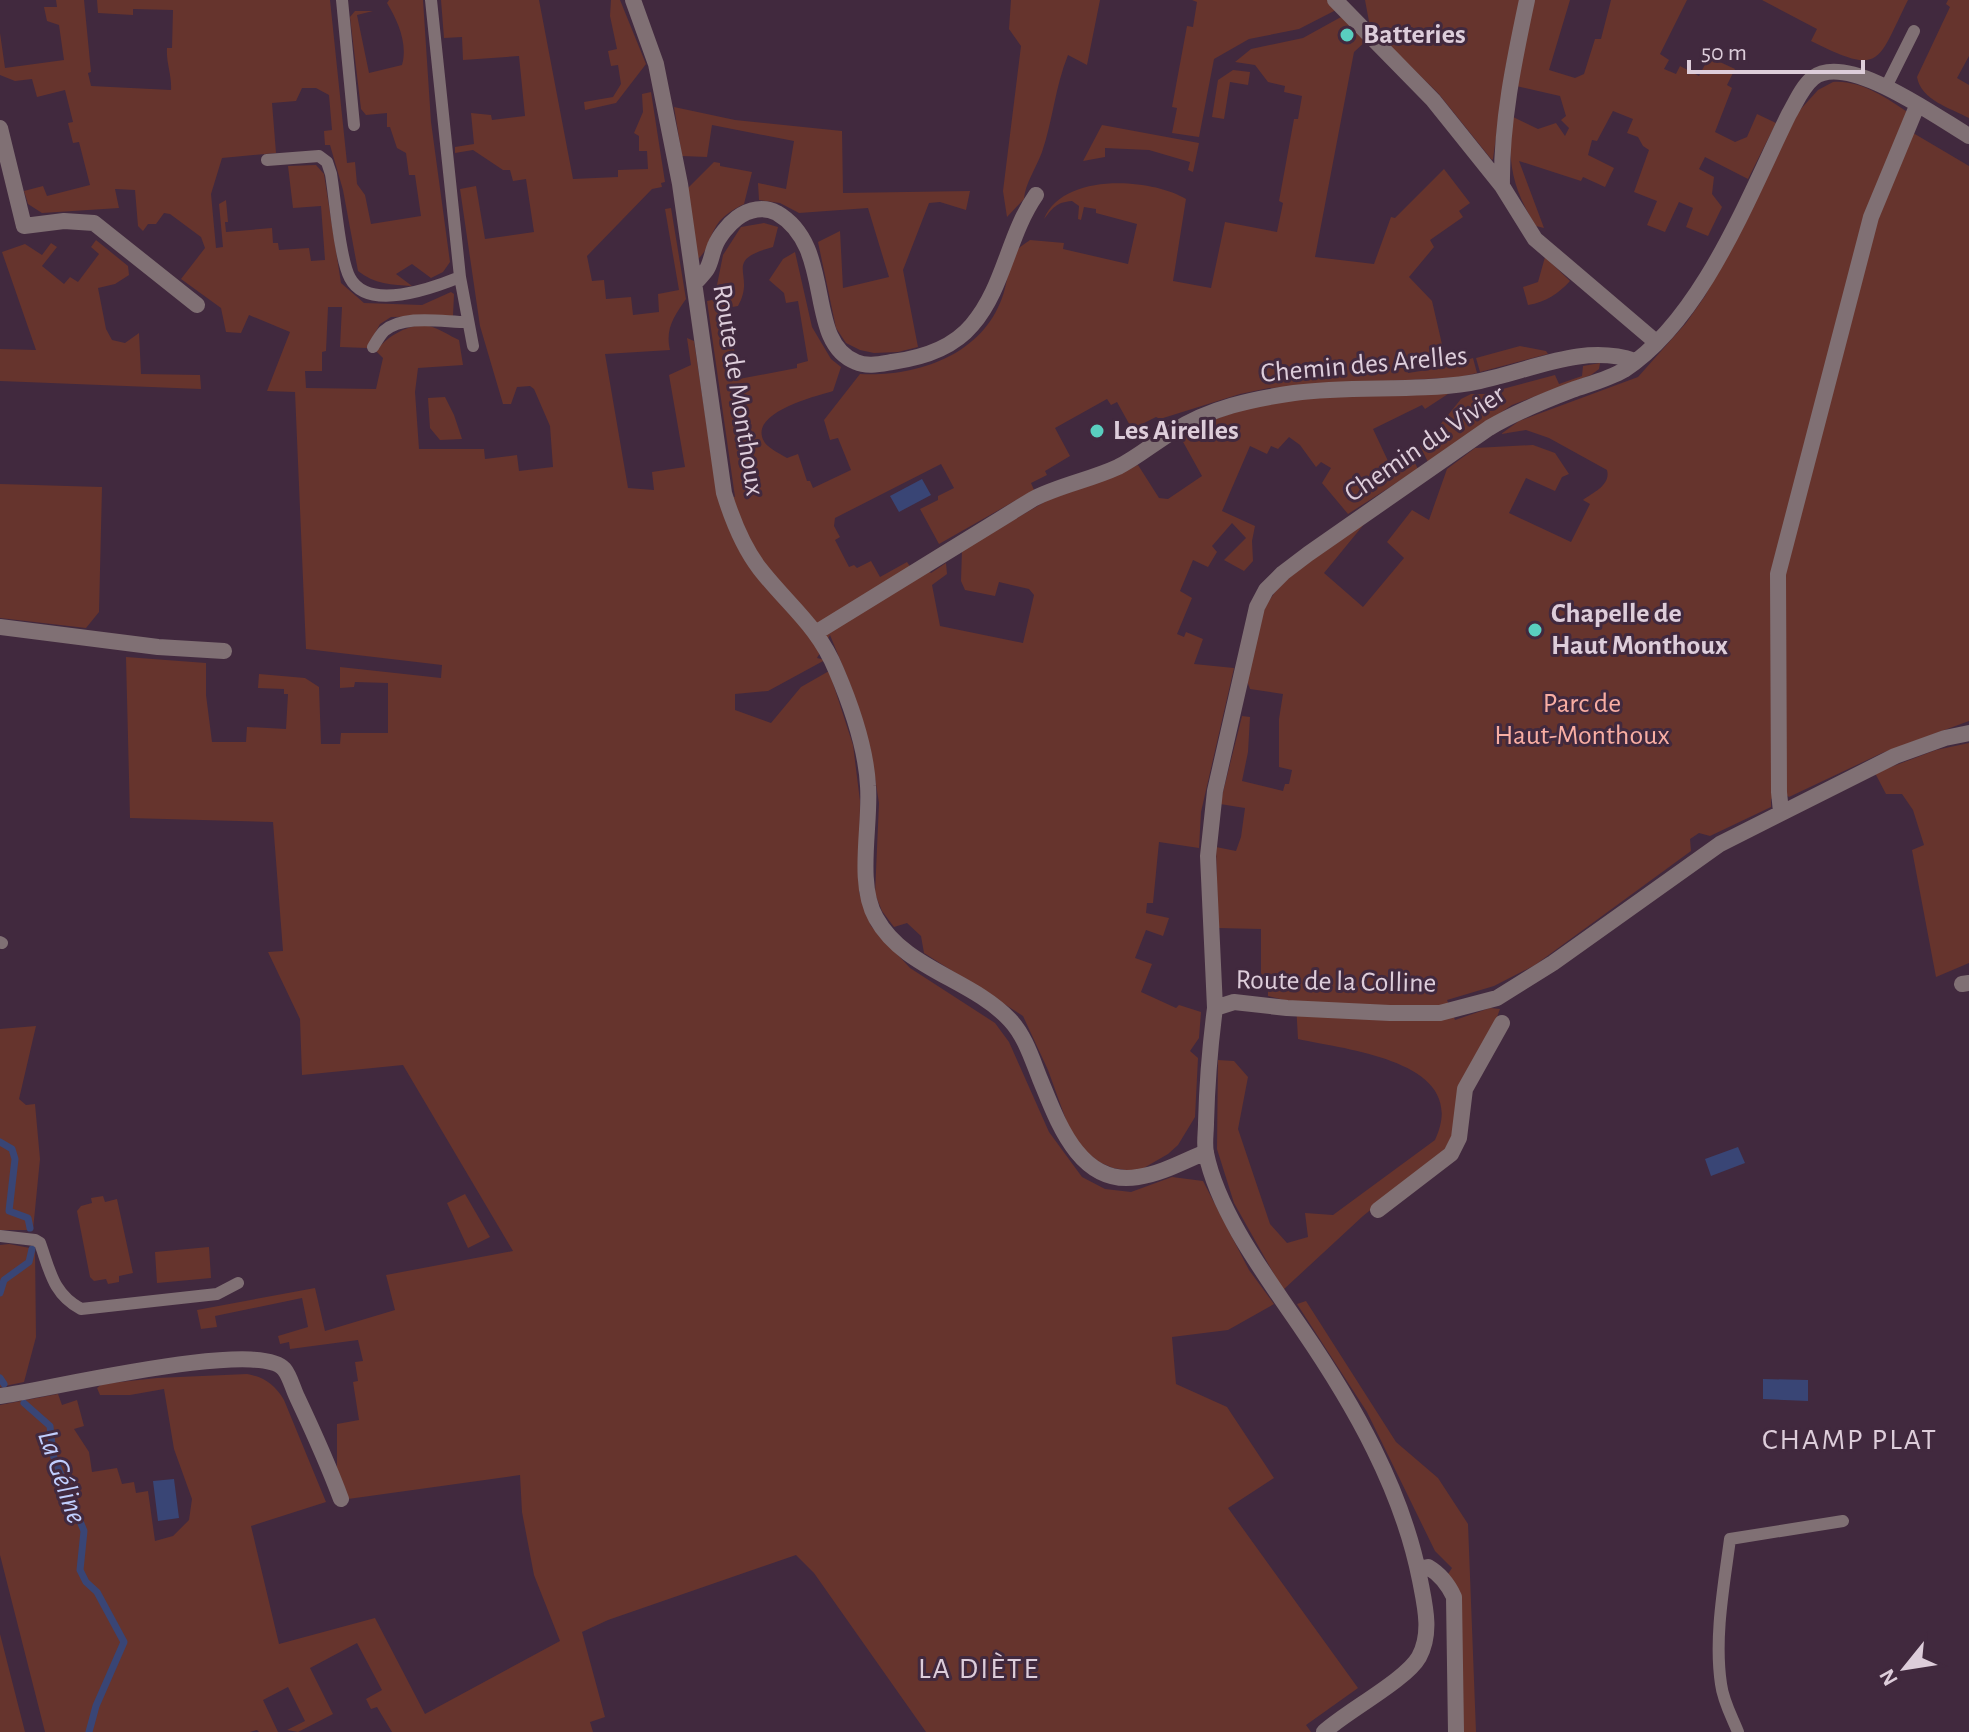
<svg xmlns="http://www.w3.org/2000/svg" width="1969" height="1732" viewBox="0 0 1969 1732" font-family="'Alegreya Sans',sans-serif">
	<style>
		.green { fill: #66342d }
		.water { fill: #394575 }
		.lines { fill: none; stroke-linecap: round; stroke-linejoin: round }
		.stream { stroke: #394575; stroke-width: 7 }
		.lane { stroke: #807074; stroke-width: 12 }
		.street { stroke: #807074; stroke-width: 16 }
		.poi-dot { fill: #59cebf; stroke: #41293e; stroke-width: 3 }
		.labels { text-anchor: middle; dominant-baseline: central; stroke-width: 6; stroke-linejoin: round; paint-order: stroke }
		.poi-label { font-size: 28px; font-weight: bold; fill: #ddcdda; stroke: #41293e; text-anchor: start }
		.street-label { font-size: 28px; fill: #ddcdda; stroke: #41293e }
		.park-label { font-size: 28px; fill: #f9aea3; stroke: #41293e }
		.neighbourhood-label { font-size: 30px; letter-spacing: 2px; fill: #ddcdda; stroke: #41293e }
		.water-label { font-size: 30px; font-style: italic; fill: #c0cefd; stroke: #41293e }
	</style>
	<rect width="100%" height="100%" fill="#41293e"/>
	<path class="green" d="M56 0H84L91 72 88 73 91 86 171 90C172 75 166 63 167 48H172L173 10 133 9V15L98 13 97 0H330L347 163 355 162 357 184 365 195 371 224 421 216 415 175H409L406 153 397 148 390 127H387V113L366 115 361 109 350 17 355 11H373L357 15 369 73 402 65C408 44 398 21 387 3L389 0H423L431 122 450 262 443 272 431 278 412 264 396 274 412 286C392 285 374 284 358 271L343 190 330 145H325L324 131 332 130 329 95 316 88H302L296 101 272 103 276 153 222 158 211 194 216 248 223 247 219 204 226 200 228 222H225L226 232 272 228 273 243H278L279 250 309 248 311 261 325 260 321 206 293 208 288 166 316 165 324 174 341 283 364 303 422 305 451 292 454 294 453 316 391 317 380 324 367 348 340 347 342 307H328L326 351 322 352V371H305L306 388 376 389 383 358 376 351C386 337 411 322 429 326 438 328 450 336 459 340L463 365 418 368 415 392 419 449H484L485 459 517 455 519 471 553 467 550 426 534 389 530 386 517 387 511 404H503L480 326 460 189 476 186 485 239 534 232 526 179 513 181 510 170H503L473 150 455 153V147L474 144 471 113 491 115 492 120 525 116 519 56 463 60 462 37 444 38 441 0H539L573 179 618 177V170L648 169 647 151H639V136L634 133 643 112 642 94 651 92 665 182 661 183 662 187 652 189 587 256 592 281 604 280 606 299 631 297 633 315 659 312 658 294 679 290 665 209 671 208 686 299C674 316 665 329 670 350L605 354 628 488 654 490 652 472 685 467 669 375 691 365 687 338 694 341 717 494 735 497 707 301 731 296 728 283 717 285 723 255 741 227 764 223 778 227 773 247C720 261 757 273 738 306L727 308 739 379 797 368V364L808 361 798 301 786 303 784 293 769 280 783 259 795 252 812 327 831 359 841 367 833 391C817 396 745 413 765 443 770 449 780 454 787 458L798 454 807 481H810L813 488 851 470 838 438 830 440 824 420 860 374C916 377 981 356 1002 298 1007 286 1009 261 1016 251 1018 248 1026 243 1030 240L1064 243 1063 249 1128 264 1137 224 1096 213V209L1084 207 1081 220 1078 219 1079 206 1072 201C1056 202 1052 209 1044 219 1063 172 1151 178 1186 199L1173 281 1211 288 1225 222 1277 232 1283 203 1279 201 1294 119H1298L1302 96 1284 92 1285 86 1268 82 1255 65 1235 62 1251 49 1303 38 1341 17 1366 41 1354 52 1315 257 1374 264 1391 217 1395 218 1444 169 1470 203 1459 211 1463 217 1430 240 1434 247 1409 277 1432 301 1444 353 1405 359 1408 373 1446 367 1473 358 1477 373 1460 377 1269 388 1240 394 1160 419 1156 417 1132 429 1117 402 1111 405 1107 399 1055 428 1070 456 1045 471 1047 475 1031 483 1034 490 939 544 920 509 938 500V496L954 488 941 464 835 518 834 526 840 537 835 540 849 567 854 565 857 568 871 561 880 577 907 562 911 568 918 564 931 573 946 563 947 574 932 585 940 626 1023 643 1034 595 1029 589 999 582 995 596 965 590 961 581 962 550 1048 500 1138 465 1159 498 1168 499 1202 476 1182 440 1186 432C1270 390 1360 395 1451 392L1425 409 1422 405 1373 429 1388 461 1409 451 1418 469 1348 514 1322 483 1331 468 1321 462 1316 467 1300 445 1289 437 1278 449 1271 446 1267 454 1250 446 1222 511 1255 526 1252 541 1253 561 1244 571 1224 560 1246 538 1232 523 1212 546 1217 552 1208 567 1193 560 1180 591 1192 598 1177 634 1184 637 1186 632 1203 639 1194 664 1234 668 1201 812 1199 848 1159 842 1153 903H1147L1146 913 1169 918 1163 936 1146 930 1135 958 1152 964 1141 992 1176 1008 1179 1005 1201 1012 1199 1038 1190 1051 1198 1058 1195 1117 1178 1145 1168 1154 1142 1169 1132 1171 1113 1168 1099 1162 1083 1149 1070 1131 1048 1070 1023 1016 924 953 921 936 907 923 894 927 882 911 875 894 879 803 870 747 850 684 830 635 817 658 825 660 768 691 735 694V710L771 723 801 687 829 671 853 745 860 801 859 892 871 926 910 968 995 1023 1009 1042 1049 1132 1082 1177 1105 1189 1131 1192 1172 1177 1203 1181 1249 1270 1274 1304 1228 1330 1172 1337 1176 1384 1227 1407 1274 1478 1228 1508 1358 1688 1306 1725 1311 1732H926L814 1573 796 1555 608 1620 582 1632 605 1717 590 1722 593 1732H392L377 1707 371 1709 366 1699 382 1690 357 1643 310 1668 333 1714 298 1732 287 1730 305 1721 288 1687 263 1700 278 1732H259L257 1730 250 1732H45L0 1555V1405L58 1394 62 1405 77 1400 84 1426 74 1429 89 1452 92 1472 117 1468 122 1484 134 1482 136 1493 148 1491 155 1541 173 1536 189 1520 192 1499 174 1449 164 1389 130 1395H100L97 1388 102 1384 157 1378 247 1374C264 1377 275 1385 284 1400L326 1502 251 1526 279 1644 375 1618 425 1714 560 1641 534 1575 522 1512 520 1475 348 1499 337 1474V1424L359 1420 353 1382 358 1381 355 1362 363 1361 358 1340 290 1349 289 1342 280 1344 278 1336 308 1327 302 1298 215 1316 217 1327 201 1329 197 1310 315 1288 325 1331 395 1310 386 1275 513 1251 403 1065 302 1075 300 1019 268 952 283 951 273 822 130 818 126 657 206 663V695L212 742H246L247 727 286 729 288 694H284V689L258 688 259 674 305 678 319 687 321 744H340L341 733H388V683L355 682 354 687 340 688V667L441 678 442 665 306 649 295 392 267 391 290 332 249 315 241 333 226 332 221 308 181 279 205 248 201 237 170 214 164 213 156 224H148L143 231 138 226 135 190 115 189 119 208 42 213 28 204 24 191 43 186 47 196 90 185 79 142 73 143 68 123 73 122 65 90 37 97 32 79 15 81 0 75V33L5 68 64 60 59 25 47 21 44 7H57Z
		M611 0H620L646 64 616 103 585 110 584 102 613 97 621 84 618 65 611 66 608 51 617 49 610 16Z
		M1011 0H1100L1087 65 1068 55C1055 87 1053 120 1042 152 1036 168 1025 184 1024 199L1007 217 1003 191 1021 46 1009 29Z
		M1192 0H1327L1336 10 1299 29 1249 39 1214 59 1199 137 1172 133 1177 108 1172 107 1187 26 1193 27 1197 2Z
		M1365 0H1522L1506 65 1493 159 1492 160 1438 93 1370 27Z
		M1533 0H1570L1549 70 1575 78 1584 74 1595 39H1601L1611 0H1687L1660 54 1669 60 1664 69 1676 74 1680 66 1699 76 1709 57 1735 69 1727 85 1732 88 1715 132 1735 142 1747 137 1757 114 1776 123 1748 179 1705 157 1699 169 1714 177 1712 194 1722 207 1708 236 1686 227 1693 208 1679 202 1665 232 1647 225 1657 201 1634 192 1649 150 1643 146 1638 137 1627 133 1633 119 1613 111 1597 141 1592 140 1588 155 1614 168 1605 187 1583 177 1581 181 1519 161 1544 228 1536 226C1511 187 1508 161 1511 116L1538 129 1556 123 1565 136 1569 128 1561 120 1566 116 1560 96 1516 86Z
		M1762 0H1908C1876 64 1882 76 1811 41L1817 29Z
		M1948 0H1969V56L1957 78 1969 85V118C1950 108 1921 100 1917 77L1950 7 1946 4Z
		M1233 70 1250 72 1248 85 1230 82 1224 119 1212 117 1218 80Z
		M1833 82C1861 80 1886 98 1909 113L1903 127 1969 166V721L1882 753 1789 797 1784 793 1771 799V807L1710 836 1699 833 1690 839 1691 851 1535 965 1494 986 1447 1000 1455 1020 1490 1008 1500 1009 1455 1130 1444 1151 1363 1216 1283 1290 1234 1203 1217 1149 1218 1060 1234 1061 1248 1077 1238 1129 1270 1224 1287 1243 1308 1237 1305 1213 1333 1215 1435 1140C1472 1061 1347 1050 1298 1039L1296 1003 1268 996V981L1261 978V929L1218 928 1216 847 1236 851 1241 837 1245 808 1220 804 1242 716 1250 717 1248 752 1242 781 1283 791 1285 784H1289L1292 770 1279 767V719L1283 694 1250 689 1247 681C1253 658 1255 629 1265 608 1280 575 1336 544 1365 523L1324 573 1363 607 1404 558 1387 542 1412 510 1429 520 1447 469 1475 448 1533 445 1555 453 1569 474 1562 477 1555 491 1526 478 1509 513 1571 542 1590 504 1583 500C1594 492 1611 485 1607 470L1549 438 1526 430 1501 434 1519 421 1638 377 1686 323 1705 296 1799 111 1818 90Z
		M674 107 735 120 842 131 843 193 970 191 966 210 940 202 929 203 903 270 918 347 898 352 874 353 860 350 846 343 836 328 818 242 840 231 843 288 889 277 868 208 799 213 780 203 759 200 758 183 786 189 794 141 712 125 707 157 682 156Z
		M1102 125 1199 143 1193 172 1188 170 1190 162 1149 150 1105 148V157L1083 161Z
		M714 162 720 163V166L752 172 744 204C732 210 720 217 714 230 708 241 708 250 698 259L687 189Z
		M96 240 128 266 129 275 115 284 98 288 106 329 112 340 125 343 139 333 141 374 200 375 201 389 0 381V349L36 350 2 252 25 244 42 255 51 243 57 247 42 266 64 284 70 277 78 282 99 254 91 247Z
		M1545 257 1570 281C1558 294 1546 302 1528 305L1523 287 1538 282Z
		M1520 346 1546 351 1548 354 1480 372 1476 358Z
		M1600 363 1599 369 1591 375 1512 405 1428 462 1420 446 1438 437 1435 431 1461 399 1471 394H1484L1555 375 1559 384 1582 376 1583 366Z
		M445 397 454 415 462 439 440 440 430 428 428 398Z
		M0 484 102 487 99 612 86 628 0 618Z
		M1969 743V963L1936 977 1912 850 1924 845 1913 810 1902 794H1886L1875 773 1936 750Z
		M36 1026 19 1099 26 1105 35 1104 40 1159 33 1230H0V1029Z
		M465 1194 490 1237 468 1248 447 1203Z
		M103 1196 105 1202 117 1199 133 1273 119 1276V1282L108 1284 106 1279 94 1281 90 1277 77 1211 81 1206 92 1203 91 1198Z
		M9 1244 35 1249 36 1337 24 1382 0 1387V1245Z
		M209 1247 211 1278 157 1283 155 1252Z
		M1306 1301 1396 1442 1438 1478 1468 1524 1476 1732H1463L1448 1574 1452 1568 1435 1551 1367 1412 1297 1304Z
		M0 1634 25 1732H0Z"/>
	<path class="water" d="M922 479 931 495 899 512 890 496Z
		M1738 1147 1745 1163 1711 1176 1705 1159Z
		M1763 1379 1808 1380V1401L1763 1399Z
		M174 1479 179 1518 158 1521 153 1481Z"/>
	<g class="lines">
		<path class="stream" d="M0 1142 12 1149 15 1159 9 1211 28 1218 30 1228
			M0 1293 4 1280 29 1262 32 1249
			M0 1378 4 1384
			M24 1403 50 1426 53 1455 84 1531 80 1570 86 1582 97 1592 124 1642 96 1706 89 1732"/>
		<path class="lane" d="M342 0 354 125
			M431 0 460 277 473 346
			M1886 87 1914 31
			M267 160 319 156 327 162 331 174C335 198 340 260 350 278 368 312 433 288 460 277
			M373 347C376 342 380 335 384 331 404 314 443 322 467 322
			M0 942 2 943
			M0 1236 35 1240 40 1243C50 1271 53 1294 81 1309L217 1294 238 1283
			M1738 1732C1732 1717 1723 1701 1721 1684 1714 1637 1724 1585 1730 1539L1843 1521"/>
		<path class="street" d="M633 0 656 64 680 184 724 493C732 519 743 547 760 569 788 605 818 626 836 670 851 705 866 747 868 786 871 825 856 883 876 918 904 969 972 979 1010 1020 1025 1036 1032 1059 1040 1079 1057 1120 1079 1187 1138 1177 1161 1174 1184 1161 1206 1152
			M1335 0 1433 100 1502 186 1535 239 1656 342
			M0 128 24 226 64 221 94 223 197 305
			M1502 186C1501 123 1514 61 1527 0
			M695 283C699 278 704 274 707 269 711 262 712 253 715 246 719 236 729 224 737 218 749 209 764 206 777 213 836 247 804 342 856 362 867 367 880 364 892 362 922 358 952 349 972 325 1004 288 1008 235 1036 195
			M0 627 158 647 224 651
			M817 632 1033 499C1060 485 1090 480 1118 467 1138 457 1155 442 1174 431 1210 408 1252 399 1294 393 1352 385 1412 392 1470 383 1525 374 1580 342 1635 361
			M1781 812 1779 792 1778 574 1871 217 1917 106
			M1962 984 1969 983
			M1215 1008 1208 856 1215 791 1257 607 1266 590 1283 573 1308 554 1489 428C1516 412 1543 401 1572 390 1589 384 1609 379 1624 370 1703 318 1748 197 1789 114 1796 102 1802 87 1813 78 1847 51 1938 118 1969 136
			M1378 1210 1451 1154 1459 1138 1465 1089 1502 1023
			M0 1396C43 1391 258 1338 284 1369 290 1376 293 1389 297 1397 313 1431 328 1464 341 1499
			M1418 1569 1428 1567C1440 1574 1448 1584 1454 1597L1456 1732
			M1324 1732C1347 1711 1406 1680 1419 1657 1432 1633 1425 1606 1420 1580 1402 1489 1354 1405 1302 1329 1268 1279 1218 1213 1206 1153 1204 1144 1206 1133 1206 1123 1207 1085 1210 1046 1215 1008L1234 1002 1287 1008 1390 1013H1440L1497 998 1553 963 1720 844 1895 756 1945 738 1969 733"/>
	</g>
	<g class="poi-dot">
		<circle cx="1347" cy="35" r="8"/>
		<circle cx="1097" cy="431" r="8"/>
		<circle cx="1535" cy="630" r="8"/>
	</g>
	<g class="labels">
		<g class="poi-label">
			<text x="1363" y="35">Batteries</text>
			<text x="1113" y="431">Les Airelles</text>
			<text x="1551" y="614">Chapelle de<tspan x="1551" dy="32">Haut Monthoux</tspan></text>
		</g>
		<g class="street-label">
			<text transform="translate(1364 365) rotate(-5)">Chemin des Arelles</text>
			<text transform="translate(738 390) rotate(81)">Route de Monthoux</text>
			<text transform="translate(1425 444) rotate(-34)">Chemin du Vivier</text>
			<text transform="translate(1336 982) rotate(1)">Route de la Colline</text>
		</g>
		<g class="park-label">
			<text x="1582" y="704">Parc de<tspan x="1582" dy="32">Haut-Monthoux</tspan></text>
		</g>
		<g class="neighbourhood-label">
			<text x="1850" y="1440">CHAMP PLAT</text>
			<text x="979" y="1669">LA DIÈTE</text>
		</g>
		<g class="water-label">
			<text transform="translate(62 1477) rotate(71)">La Géline</text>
		</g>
	</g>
	<g transform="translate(1905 1668) rotate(240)" stroke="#41293e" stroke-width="6" paint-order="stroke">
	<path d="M0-6L14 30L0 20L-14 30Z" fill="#ddcdda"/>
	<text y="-12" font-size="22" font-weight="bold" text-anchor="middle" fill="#ddcdda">N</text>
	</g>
	<path d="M1689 60v12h174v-12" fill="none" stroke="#ddcdda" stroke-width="4"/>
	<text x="1701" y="60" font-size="24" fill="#ddcdda" stroke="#41293e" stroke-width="6" paint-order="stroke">50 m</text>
</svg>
